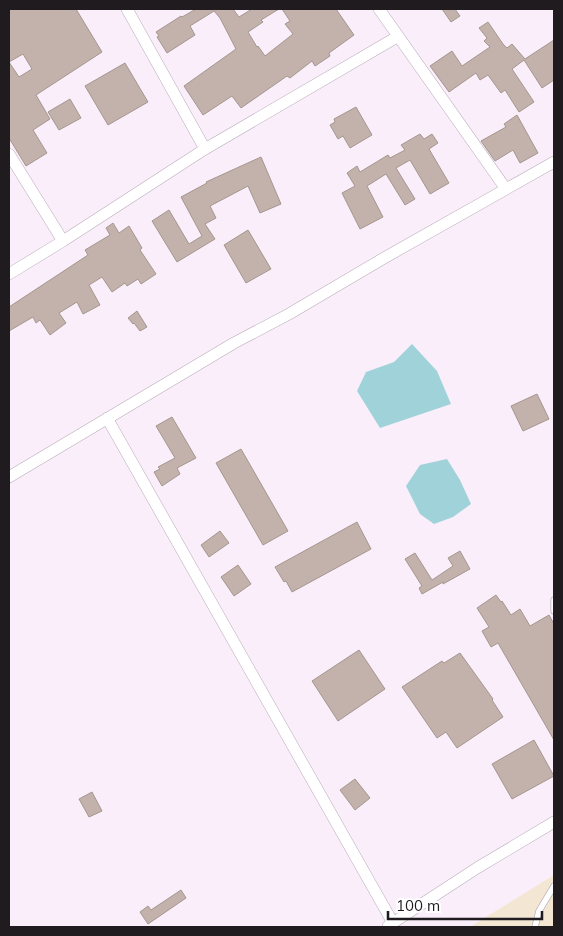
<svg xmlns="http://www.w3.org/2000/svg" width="563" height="936" viewBox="0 0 563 936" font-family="Mulish,sans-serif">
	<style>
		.industrial { fill: #f3e7d3 }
		.water { fill: #a0d3d9 }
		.building { fill: #c2b2ab; stroke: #a5968f; fill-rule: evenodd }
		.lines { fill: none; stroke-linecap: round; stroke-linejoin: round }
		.service-casing { stroke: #b9adb9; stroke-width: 7 }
		.minor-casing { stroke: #b9adb9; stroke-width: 12 }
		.service { stroke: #fff; stroke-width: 5.5 }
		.minor { stroke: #fff; stroke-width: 11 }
	</style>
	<rect width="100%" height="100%" fill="#faeefa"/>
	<path class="industrial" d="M554 875V927H470Z"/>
	<path class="water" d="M412 344 437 371 451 404 380 428 357 391 366 372 394 362Z
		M447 459 460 480 471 504 453 517 434 524 420 514 406 486 420 465Z"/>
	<path class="building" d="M9 9H76L102 52 36 95 50 119 33 130 47 153 26 166 9 138ZM23 54 32 69 19 77 9 62Z
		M196 9H233L239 17 252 9H279L261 20 263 22 248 32 257 47 258 46 265 56 293 34 285 24 290 21 282 9H336L354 35 329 53 330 56 315 66 312 61 290 78 287 76 241 108 232 96 203 115 184 86 236 49 220 18 214 11 190 26 195 35 167 53 157 37 159 36 156 32 181 16 182 17Z
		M442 9H455L460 16 451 22Z
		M488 22 503 44 507 48 512 44 525 59 554 40V80L542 88 524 60 512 69 534 102 519 112 505 90 501 93 488 75 480 80 476 73 449 92 430 66 452 51 462 66 490 47 484 41 487 38 479 28Z
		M125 63 148 102 108 125 85 86Z
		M70 99 81 118 59 130 48 112Z
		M356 107 372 135 350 148 343 136 338 139 330 125 335 122 334 119Z
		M517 115 538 153 520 163 513 150 495 161 481 141 506 127 504 124Z
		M420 134 424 139 432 134 438 143 429 149 449 183 430 194 410 160 396 168 415 199 405 205 386 174 367 186 383 217 360 229 342 193 355 186 347 173 357 166 360 172 388 155 390 158 405 150 401 145Z
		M261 157 281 204 260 213 248 186 210 206 216 218 205 224 215 239 177 262 152 221 169 210 189 244 202 236 181 197 207 183 206 182Z
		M113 223 119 233 129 226 142 248 140 250 156 274 141 284 138 279 127 286 125 283 112 292 102 277 89 285 100 305 83 314 77 302 59 313 66 323 50 335 40 320 36 323 33 317 9 331V307L88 255 85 250 110 235 106 228Z
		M248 230 271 269 246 283 224 245Z
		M137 311 147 327 140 331 134 323 133 324 128 318Z
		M537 394 549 419 523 431 511 406Z
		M172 417 196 458 177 468 180 474 162 486 154 472 160 469 158 467 175 458 156 426Z
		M241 449 288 531 263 545 216 463Z
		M357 522 371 549 292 592 286 581 284 582 275 567Z
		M220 531 229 543 209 557 201 545Z
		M460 551 470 569 443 584V582L422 594 419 588 422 586 405 559 415 553 432 580 453 566 448 558Z
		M238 565 251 584 234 596 221 577Z
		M496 595 501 602 502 601 511 615 520 609 530 626 549 615 554 624V740L498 643 491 647 482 631 489 627 477 608Z
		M359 650 385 689 338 721 312 681Z
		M460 653 493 699 492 700 503 717 457 748 446 732 437 738 402 687 442 661 444 663Z
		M534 740 554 776 512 799 492 764Z
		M355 779 370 798 355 810 340 790Z
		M92 792 102 811 89 817 79 799Z
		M181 890 186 898 148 924 140 912 148 906 151 910Z"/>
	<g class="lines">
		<defs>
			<path id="service" d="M554 600V611
				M535 927 539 911 554 886"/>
			<path id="minor" d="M127 9 205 149
				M379 9 506 189
				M9 154 63 241
				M9 274 63 241 205 149 397 37
				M107 418 393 923
				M9 477 234 343 289 314 384 258 554 162
				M388 926 477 868 554 822"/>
		</defs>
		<use href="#service" class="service-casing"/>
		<use href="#minor" class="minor-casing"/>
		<use href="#service" class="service"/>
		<use href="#minor" class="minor"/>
	</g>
	<rect width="563" height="936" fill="none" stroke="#1f1b1f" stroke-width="20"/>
	<path d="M388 911v8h154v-8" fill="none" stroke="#1f1b1f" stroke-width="2.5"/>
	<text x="396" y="911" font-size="15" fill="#1f1b1f" stroke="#ffffff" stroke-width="4" paint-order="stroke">100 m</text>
</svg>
